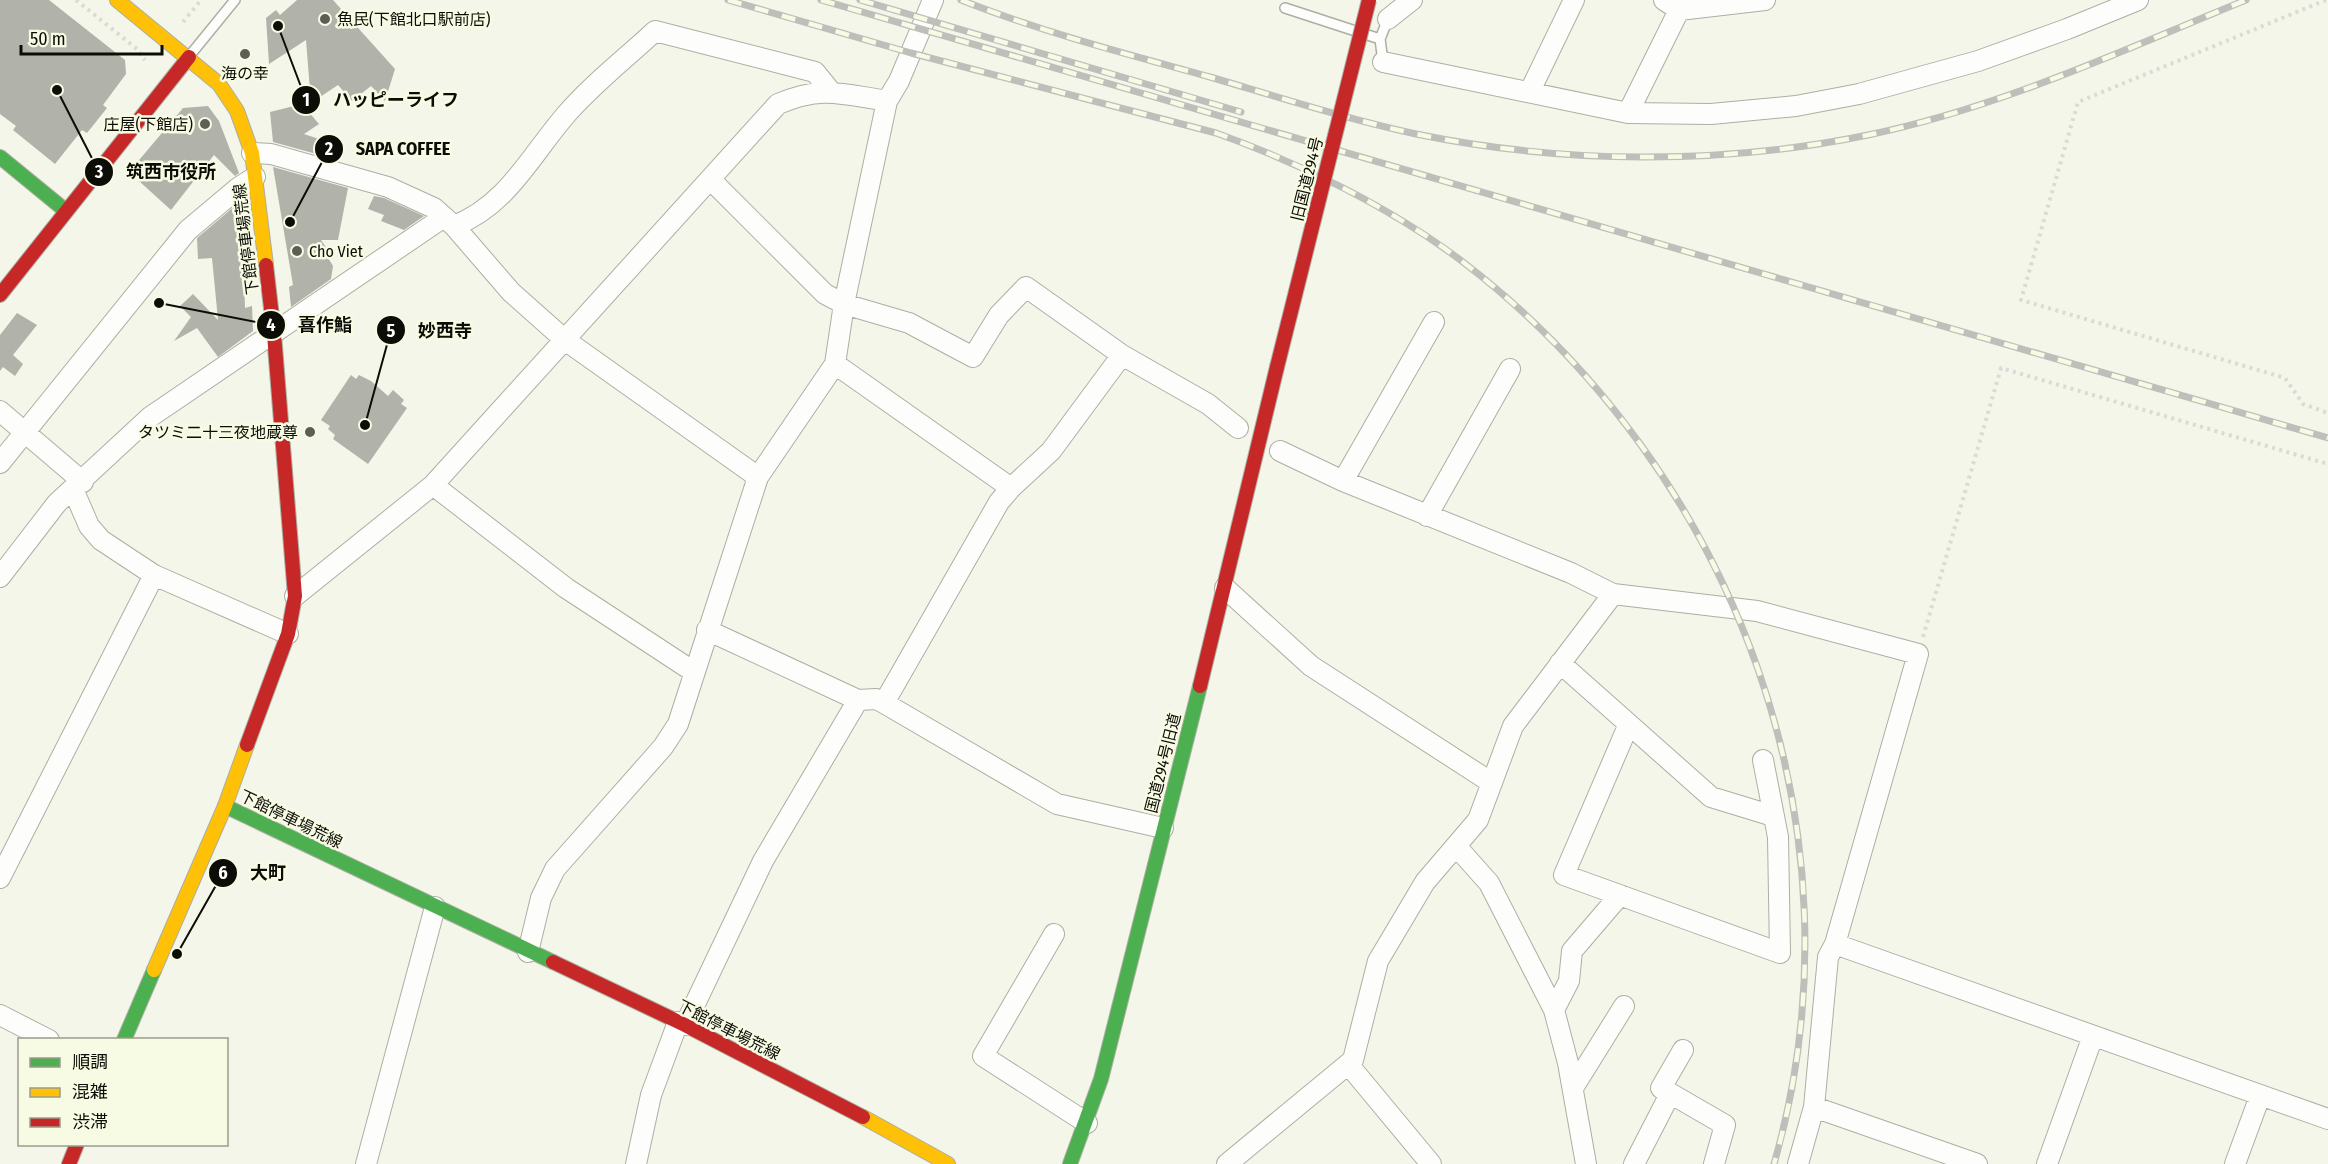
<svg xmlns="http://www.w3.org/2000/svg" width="2328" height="1164" viewBox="0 0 2328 1164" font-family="'Fira Sans Condensed','Noto Sans JP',sans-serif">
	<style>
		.building { fill: #b1b2a9 }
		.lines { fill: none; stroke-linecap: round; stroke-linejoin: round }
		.lane-casing { stroke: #adaea4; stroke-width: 12 }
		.street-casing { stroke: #adaea4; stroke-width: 22 }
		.fast-casing { stroke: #adaea4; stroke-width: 16 }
		.slow-casing { stroke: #adaea4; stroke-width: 16 }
		.jam-casing { stroke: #adaea4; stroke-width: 16 }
		.path { stroke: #dadad6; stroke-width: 4; stroke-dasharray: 3 4.5; stroke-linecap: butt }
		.lane { stroke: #fdfefc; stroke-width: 9 }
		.street { stroke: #fdfefc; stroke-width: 20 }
		.fast { stroke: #4caf50; stroke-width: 14 }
		.slow { stroke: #ffc107; stroke-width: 14 }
		.jam { stroke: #c62828; stroke-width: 14 }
		.rail-casing { stroke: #bebeba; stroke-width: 7 }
		.rail { stroke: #f8fbe4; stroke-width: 4.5; stroke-dasharray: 14; stroke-linecap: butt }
		.jam-bridge-casing { stroke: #adaea4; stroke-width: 16; stroke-linecap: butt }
		.jam-bridge { stroke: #c62828; stroke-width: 14 }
		.poi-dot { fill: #5d5f55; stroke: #f8fbe4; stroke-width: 2 }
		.labels { text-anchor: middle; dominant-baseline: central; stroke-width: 5; stroke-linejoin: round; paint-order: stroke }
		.poi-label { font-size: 16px; fill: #0c0d06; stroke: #f8fbe4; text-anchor: start }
		.street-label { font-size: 16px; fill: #0c0d06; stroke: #f8fbe4 }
		.leader { fill: none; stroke: #0c0d06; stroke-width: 2 }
		.callout-dot { fill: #0c0d06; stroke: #f8fbe4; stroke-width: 2 }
		.mark-label { font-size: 18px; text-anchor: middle; font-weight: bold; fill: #fff }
		.callout-label { font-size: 18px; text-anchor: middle; font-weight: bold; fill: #0c0d06; stroke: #f8fbe4; stroke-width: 5; stroke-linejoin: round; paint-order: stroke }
	</style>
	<rect width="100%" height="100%" fill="#f4f6e9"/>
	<path class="building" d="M0 0H49L125 60 126 74 103 105 107 108 87 133 82 130 55 164 13 130 16 126 0 114Z
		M297 0H333L395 69 385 101 371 86 352 101 338 85 311 103 306 40 269 64 266 18 276 10 280 15Z
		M302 104 319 124 304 134 322 140 320 155 273 142 270 112Z
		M208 106 219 121 239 173 235 176 214 155 171 210 129 172 183 108Z
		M273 167 348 188 338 240H321L330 253 327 256 333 266 331 279 291 307 289 287 293 285Z
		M374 196 384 198 424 216 404 230 381 221 384 215 368 209Z
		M242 200 245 308 252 306 253 331 218 357 197 328 174 341 191 317 180 306 193 294 218 320 212 258 198 259 197 238Z
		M17 313 37 325 13 355 23 364 15 376 3 367 0 371V335Z
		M351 375 356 379 359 375 371 381 388 396 393 390 404 400 401 404 407 408 368 464 333 439 335 435 328 429 330 426 321 420Z"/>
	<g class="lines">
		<defs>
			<path id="lane" d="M1285 8 1380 39
				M191 54 235 0
				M1383 62 1380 39 1388 19"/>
			<path id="street" d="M1664 0 1679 10 1765 0
				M1388 19 1412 0
				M1383 62 1628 113 1711 114 1796 106 1859 94 1978 61 2067 29 2138 0
				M1530 91 1574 0
				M1628 113 1684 0
				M252 153 271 154 388 187 434 208 454 226 511 292 565 340 758 477
				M710 179 825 294 844 304 909 323 973 357 999 315 1026 287 1122 355 1208 404 1238 428
				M454 226C506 206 530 157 564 117 590 86 625 59 655 31L815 72 832 93
				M835 364 1011 488
				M0 411 83 482
				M1280 451 1343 481 1571 573 1613 594 1757 611 1918 654 1835 944 1828 957 1814 1107 1798 1164
				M0 463 188 230 238 188 255 177
				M1343 481 1434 322
				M433 485 566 588 694 672
				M73 489 89 526 101 540 154 575 288 634
				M1427 516 1510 369
				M0 577 57 503 150 417 444 217
				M1225 588 1311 666 1492 783
				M295 596 433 485 778 104C822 85 842 94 887 101
				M707 630 858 700 876 699 884 703 1057 804 1163 828
				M1560 663 1711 797 1773 816
				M884 703 999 502 1011 488 1051 451 1122 355
				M1628 726 1564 875 1780 953 1778 837 1763 760
				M1456 846 1489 883 1554 1010 1568 1063 1586 1164
				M0 878 154 575
				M1054 934 983 1056 1087 1123
				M1835 944 2328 1119
				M528 952 541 898 555 869 663 747 678 724 758 477 835 364 844 304 887 101 899 81 933 0
				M1554 1010 1569 981 1572 951 1620 895
				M0 1015 49 1040
				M685 1025 763 861 858 700
				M1683 1050 1661 1088 1725 1125 1714 1164
				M1348 1064 1431 1164
				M1573 1088 1624 1006
				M1814 1107 1977 1164
				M366 1164 435 907
				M636 1164 651 1095 678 1022
				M1227 1164 1353 1060 1378 961 1425 882 1478 820 1513 726 1613 594
				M1634 1164 1670 1094
				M2047 1164 2093 1036
				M2235 1164 2260 1096"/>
			<path id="fast" d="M0 157 66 211
				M225 806 553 962
				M124 1040 154 970
				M1070 1164 1101 1079 1200 686"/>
			<path id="slow" d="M117 0 219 84 237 111 252 153 266 265
				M154 970 225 806 247 745
				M863 1117 948 1164"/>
			<path id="jam" d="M0 295 189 57
				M1200 686 1277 367
				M247 745 288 634 295 596 274 334 266 265
				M553 962 685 1025 863 1117
				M69 1164 77 1144"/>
		</defs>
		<use href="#lane" class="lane-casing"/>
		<use href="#street" class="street-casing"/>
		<use href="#fast" class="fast-casing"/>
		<use href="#slow" class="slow-casing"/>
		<use href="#jam" class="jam-casing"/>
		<path class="path" d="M76 0 137 49 145 60
			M2326 0 2078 102 2021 300 2285 378 2303 404 2328 413
			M183 22 201 0
			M1923 637 2001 368 2328 464"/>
		<use href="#lane" class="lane"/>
		<use href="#street" class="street"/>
		<use href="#fast" class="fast"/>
		<use href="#slow" class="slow"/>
		<use href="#jam" class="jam"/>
		<defs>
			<path id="rail" d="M728 0 911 53 1216 133C1300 163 1392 208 1463 262 1736 471 1870 830 1774 1164
				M821 0 2328 438
				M860 0 1241 112
				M961 0C1042 32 1126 54 1210 77 1278 97 1347 119 1416 134 1563 164 1722 165 1868 135 1999 108 2123 50 2246 0"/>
		</defs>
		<use href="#rail" class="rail-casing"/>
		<use href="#rail" class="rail"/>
		<defs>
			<path id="jam-bridge" d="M1277 367 1369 0"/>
		</defs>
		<use href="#jam-bridge" class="jam-bridge-casing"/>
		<use href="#jam-bridge" class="jam-bridge"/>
	</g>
	<g class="poi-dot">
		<circle cx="325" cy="19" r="6"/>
		<circle cx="245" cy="54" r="6"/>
		<circle cx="205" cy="124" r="6"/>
		<circle cx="297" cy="251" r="6"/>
		<circle cx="310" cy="432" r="6"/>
	</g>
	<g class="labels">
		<g class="poi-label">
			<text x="337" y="19">魚民(下館北口駅前店)</text>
			<text x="245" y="73" text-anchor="middle">海の幸</text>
			<text x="193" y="124" text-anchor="end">庄屋(下館店)</text>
			<text x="309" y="251">Cho Viet</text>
			<text x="298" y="432" text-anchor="end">タツミ二十三夜地蔵尊</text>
		</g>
		<g class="street-label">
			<text transform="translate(1307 179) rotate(-76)">旧国道294号</text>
			<text transform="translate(246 239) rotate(-97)">下館停車場荒線</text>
			<text transform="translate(1163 763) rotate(-76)">国道294号旧道</text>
			<text transform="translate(291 819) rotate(26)">下館停車場荒線</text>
			<text transform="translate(729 1030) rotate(27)">下館停車場荒線</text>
		</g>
	</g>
	<path class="leader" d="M278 26L306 100M290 222L329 149M57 90L99 172M159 303L271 325M365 425L391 330M177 954L223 873"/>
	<g class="callout-dot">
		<circle cx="278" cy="26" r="6"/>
		<circle cx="290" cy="222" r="6"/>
		<circle cx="57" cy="90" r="6"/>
		<circle cx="159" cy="303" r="6"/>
		<circle cx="365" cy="425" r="6"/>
		<circle cx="177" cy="954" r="6"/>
		<circle cx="306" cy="100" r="15"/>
		<circle cx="329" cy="149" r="15"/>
		<circle cx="99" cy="172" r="15"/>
		<circle cx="271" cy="325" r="15"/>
		<circle cx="391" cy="330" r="15"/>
		<circle cx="223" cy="873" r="15"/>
	</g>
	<g class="mark-label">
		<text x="306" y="106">1</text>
		<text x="329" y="155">2</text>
		<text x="99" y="178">3</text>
		<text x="271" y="331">4</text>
		<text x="391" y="337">5</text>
		<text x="223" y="879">6</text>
	</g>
	<g class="callout-label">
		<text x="396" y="106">ハッピーライフ</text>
		<text x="403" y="155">SAPA COFFEE</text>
		<text x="171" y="178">筑西市役所</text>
		<text x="325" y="331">喜作鮨</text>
		<text x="445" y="337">妙西寺</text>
		<text x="268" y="879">大町</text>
	</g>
	<rect x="18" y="1038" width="210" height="108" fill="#f8fbe4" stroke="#9a9c8b" stroke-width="1.5"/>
	<rect x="30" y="1058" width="30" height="9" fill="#4caf50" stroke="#9a9c8b" stroke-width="1.5"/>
	<text x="72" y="1068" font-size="18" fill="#0c0d06">順調</text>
	<rect x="30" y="1088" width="30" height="9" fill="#ffc107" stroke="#9a9c8b" stroke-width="1.5"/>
	<text x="72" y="1098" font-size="18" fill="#0c0d06">混雑</text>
	<rect x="30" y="1118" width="30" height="9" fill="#c62828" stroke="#9a9c8b" stroke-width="1.5"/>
	<text x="72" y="1128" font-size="18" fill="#0c0d06">渋滞</text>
	<path d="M21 45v9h141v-9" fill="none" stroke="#0c0d06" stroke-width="3"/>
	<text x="30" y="45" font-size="18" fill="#0c0d06" stroke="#f8fbe4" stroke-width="4.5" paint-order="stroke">50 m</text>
</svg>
